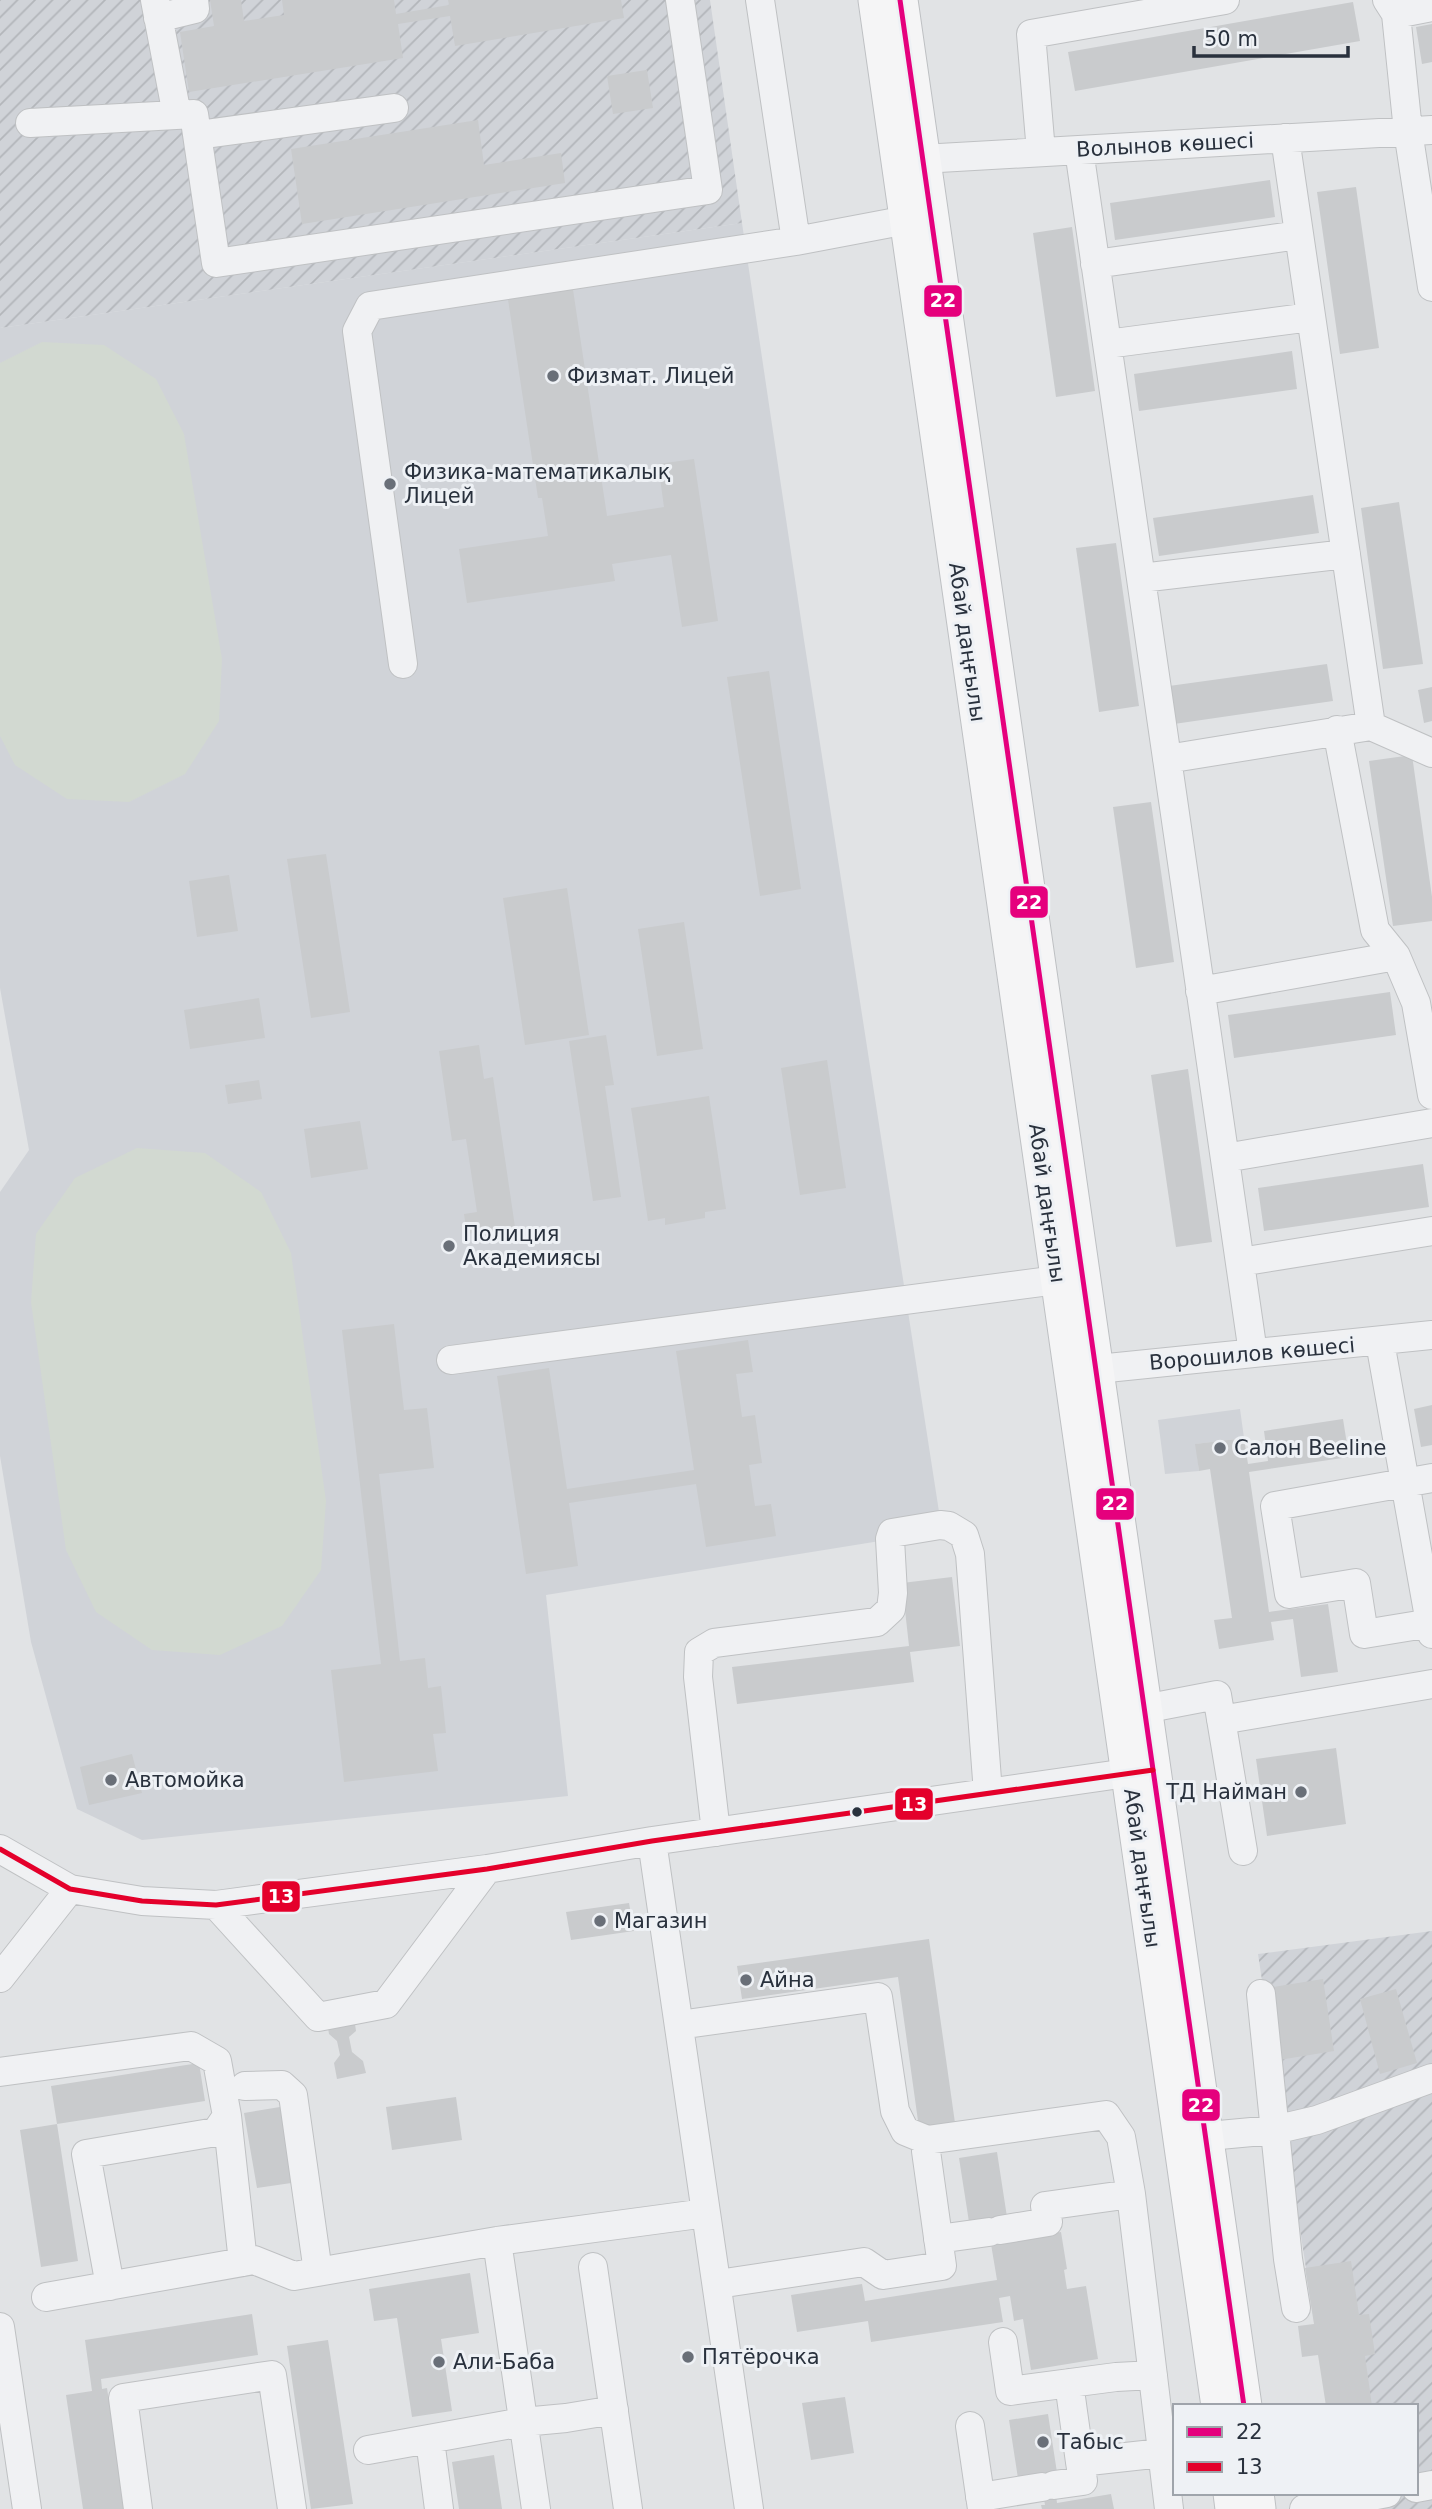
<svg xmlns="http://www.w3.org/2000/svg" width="1432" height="2509" viewBox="0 0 1432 2509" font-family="'DejaVu Sans',sans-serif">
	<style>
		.built { fill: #d0d3d8 }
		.industrial { fill: url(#industrial-furrows) }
		.pitch { fill: #d2d9d1 }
		.building { fill: #c9cbcd }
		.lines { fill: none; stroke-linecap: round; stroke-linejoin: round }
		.minor-casing { stroke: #bfc1c3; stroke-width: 30 }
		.major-casing { stroke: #bec0c3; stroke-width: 37 }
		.minor { stroke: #f0f1f3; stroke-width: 28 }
		.major { stroke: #f5f5f6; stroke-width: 35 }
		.bus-1-casing { stroke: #eef1f5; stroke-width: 10 }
		.bus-2-casing { stroke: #eef1f5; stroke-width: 10 }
		.bus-1 { stroke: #e5007d; stroke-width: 5 }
		.bus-2 { stroke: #e4002b; stroke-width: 5 }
		.poi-dot { fill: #696f78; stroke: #eef1f5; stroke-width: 2.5 }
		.bus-dot { fill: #29313d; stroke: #eef1f5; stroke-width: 2.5 }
		.labels { text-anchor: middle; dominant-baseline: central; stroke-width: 6; stroke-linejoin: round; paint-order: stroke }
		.street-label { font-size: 21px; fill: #29313d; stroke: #eef1f5 }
		.poi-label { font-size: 21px; fill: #29313d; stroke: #eef1f5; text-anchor: start }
		.line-badge { stroke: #eef1f5; stroke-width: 2.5 }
		.badge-label { font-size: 19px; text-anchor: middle; font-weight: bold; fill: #fff }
	</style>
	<defs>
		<pattern id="industrial-furrows" width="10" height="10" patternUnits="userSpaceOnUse" patternTransform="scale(1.75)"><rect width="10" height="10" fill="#d0d3d8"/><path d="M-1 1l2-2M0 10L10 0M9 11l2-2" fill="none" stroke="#b3b6ba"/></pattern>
	</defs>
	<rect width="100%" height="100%" fill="#e1e3e5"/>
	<path class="built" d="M742 223 804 640 942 1531 546 1595 568 1796 142 1840 77 1809 31 1642 0 1456V1192L29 1150 0 988V328Z
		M1240 1409 1244 1438 1196 1444 1199 1471 1165 1474 1158 1420Z"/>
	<path class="industrial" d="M0 0H710L742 223 0 328Z
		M1432 1931V2509H1342L1340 2493H1416V2406H1327L1258 1954Z"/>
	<path class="pitch" d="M42 342 104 345 156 379 184 434 222 659 219 721 185 774 129 802 67 799 15 765 0 736V363Z
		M137 1148 205 1153 261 1192 291 1253 326 1501 321 1570 282 1626 220 1655 152 1650 96 1612 66 1550 31 1302 36 1234 75 1178Z"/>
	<path class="building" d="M210 0H241L244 21 284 15 282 0H394L396 14 449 5 448 0H621L624 18 455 46 450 16 398 24 403 58 189 92 180 32 214 26Z
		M1353 2 1360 41 1075 91 1068 52Z
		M1432 24V62L1422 64 1416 27Z
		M647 70 653 108 613 114 607 76Z
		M478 120 484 165 561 153 565 183 302 224 291 149Z
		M1270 180 1275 217 1115 240 1110 203Z
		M1356 187 1379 348 1340 354 1317 192Z
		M1072 227 1095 391 1056 397 1033 233Z
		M572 283 607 516 664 507 658 464 694 459 718 621 682 627 671 555 612 564 615 581 467 603 459 549 548 536 542 498H538L507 293Z
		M1292 351 1297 389 1139 411 1134 374Z
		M1313 495 1319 533 1159 556 1153 518Z
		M1399 502 1423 664 1383 669 1361 508Z
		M1116 543 1139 706 1099 712 1076 548Z
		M1327 664 1333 701 1174 724 1169 686Z
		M769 671 801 889 760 896 727 677Z
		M1432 687V721L1424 723 1418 690Z
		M1412 755 1432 897V921L1393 926 1369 761Z
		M1151 802 1174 962 1136 968 1113 807Z
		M326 854 350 1012 311 1018 287 859Z
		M229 875 238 931 197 937 189 881Z
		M567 888 589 1035 525 1045 503 898Z
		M684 922 703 1049 657 1056 638 929Z
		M1390 992 1396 1035 1234 1058 1228 1015Z
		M259 998 265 1038 190 1049 184 1010Z
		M606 1035 614 1085 605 1086 621 1197 593 1201 569 1041Z
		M479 1045 484 1079 493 1077 515 1227 502 1229 504 1239 481 1243 480 1232 467 1234 464 1214 477 1212 466 1139 452 1141 439 1051Z
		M827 1060 846 1188 800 1195 781 1068Z
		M1188 1069 1212 1242 1176 1247 1151 1075Z
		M259 1080 262 1099 228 1104 225 1085Z
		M709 1096 726 1209 705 1212V1218L665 1225V1218L648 1221 631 1108Z
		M360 1121 368 1169 311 1178 304 1129Z
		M1423 1164 1429 1207 1264 1231 1258 1188Z
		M394 1324 404 1410 427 1408 434 1468 379 1474 400 1661 425 1658 428 1688 441 1686 446 1733 433 1734 438 1771 344 1782 331 1670 381 1664 342 1330Z
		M748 1340 753 1372 736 1374 742 1417 755 1415 762 1463 749 1465 755 1506 771 1504 776 1536 706 1547 696 1484 569 1503 578 1566 526 1574 497 1376 549 1368 567 1489 694 1470 676 1351Z
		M1432 1405V1445L1421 1447 1414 1409Z
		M1343 1419 1349 1457 1249 1472 1269 1612 1328 1604 1338 1672 1301 1677 1293 1619 1271 1622 1274 1640 1219 1649 1214 1620 1232 1618 1210 1469 1199 1471 1195 1444 1244 1438 1248 1464 1268 1461 1264 1431Z
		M952 1577 960 1646 910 1652 914 1682 737 1704 732 1667 909 1646 902 1583Z
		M1336 1748 1346 1824 1267 1836 1256 1759Z
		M132 1754 142 1793 89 1805 80 1767Z
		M629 1903 634 1931 571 1940 566 1912Z
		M929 1939 955 2123 919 2128 898 1977 742 1999 737 1966Z
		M1323 1979 1334 2051 1279 2060 1267 1988Z
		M1396 1989 1417 2063 1380 2074 1360 1999Z
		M354 2017 356 2031 349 2037 352 2052 363 2061 366 2073 337 2079 334 2063 340 2055 337 2041 329 2034 327 2022Z
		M199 2063 205 2101 57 2124 51 2086Z
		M456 2097 462 2140 392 2150 386 2107Z
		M286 2106 298 2182 257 2188 244 2113Z
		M57 2124 78 2261 41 2267 20 2130Z
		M997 2152 1007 2217 1001 2241 1061 2232 1067 2269 1064 2270 1067 2289 1086 2286 1098 2359 1031 2370 1023 2319 1014 2321 1010 2296 999 2298 1003 2322 871 2342 868 2321 797 2332 791 2295 862 2284 865 2301 997 2280 987 2220 969 2222 959 2158Z
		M1351 2261 1359 2315 1369 2314 1375 2354 1365 2356 1372 2406H1326L1318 2355 1302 2357 1298 2326 1314 2324 1305 2268Z
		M470 2273 479 2333 441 2339 452 2411 412 2417 397 2318 374 2321 369 2289Z
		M252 2314 258 2355 101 2379 102 2389 107 2388 125 2509H83L66 2395 92 2391 85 2340Z
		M328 2340 353 2504 311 2509 287 2346Z
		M845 2397 854 2453 811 2460 802 2403Z
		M1048 2414 1058 2479 1054 2480 1057 2503 1111 2494 1114 2509H1042L1041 2505H1045L1041 2481 1019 2485 1009 2420Z
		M494 2455 502 2509H459L452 2462Z"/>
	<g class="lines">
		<defs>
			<path id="minor" d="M155 0 177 115
				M760 0 796 241
				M1387 0 1396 14 1432 7
				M1396 14 1408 131 1432 287
				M158 18 195 9 194 0
				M30 123 194 114 216 263 708 190 680 0
				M198 135 394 108
				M1285 138 1371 726
				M1079 150 1253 1353
				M1041 152 1031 34 1225 0
				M904 160 1432 130
				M1095 264 1299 235
				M1107 344 1311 317
				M1141 578 1346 554
				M403 664 357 331 370 306 796 241 928 216
				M1337 730 1375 930 1396 956 1416 1003 1432 1095
				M1167 759 1371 726 1432 753
				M1200 991 1396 956
				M1225 1158 1432 1123
				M1240 1262 1432 1231
				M1380 1342 1432 1634
				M451 1360 1080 1277
				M1078 1371 1432 1335
				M1431 1623 1364 1634 1356 1583 1289 1594 1275 1506 1432 1478
				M1144 1709 1217 1695 1243 1851
				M1221 1720 1432 1684
				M716 1832 698 1677 699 1652 714 1643 877 1622 891 1609 893 1593 890 1539 892 1533 940 1525 949 1526 964 1535 970 1554 988 1793
				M652 1841 749 2509
				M0 1849 70 1889 142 1901 216 1905 487 1869 652 1841 1148 1770
				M216 1905 318 2017 386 2004 487 1869
				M0 1978 70 1889
				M1261 1994 1288 2259 1296 2308
				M679 2025 878 1997 895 2111 905 2131 927 2140 1106 2115 1121 2137 1131 2194
				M0 2072 191 2046 217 2061 227 2116 216 2132 86 2154 110 2286
				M245 2086 282 2085 293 2095 318 2272
				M227 2116 243 2262
				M1187 2138 1274 2130 1317 2120 1432 2078
				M1000 2230 1048 2222 1045 2206 1131 2194 1169 2509
				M938 2239 989 2232
				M497 2241 536 2509
				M593 2267 628 2509
				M718 2284 864 2262 883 2275 942 2266 926 2151
				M46 2297 254 2260 294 2276 497 2241 706 2213
				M0 2327 27 2509
				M1003 2342 1010 2391 1116 2377 1153 2375
				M1069 2383 1080 2462
				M970 2426 982 2509
				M430 2440 439 2509
				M368 2450 523 2422 566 2418 614 2410
				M1054 2485 1083 2481 1080 2462 1162 2453
				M1416 2488 1432 2485
				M980 2497 1042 2487
				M138 2509 123 2398 272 2375 292 2509
				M1304 2509 1387 2493"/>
			<path id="major" d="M876 0 1219 2406
				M900 0 1244 2406
				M1231 2493 1233 2509
				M1256 2493 1258 2509"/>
		</defs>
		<use href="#minor" class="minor-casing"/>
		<use href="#major" class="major-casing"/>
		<use href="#minor" class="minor"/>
		<use href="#major" class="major"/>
		<defs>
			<path id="bus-1" d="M900 0 1244 2406"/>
			<path id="bus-2" d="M0 1849 70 1889 142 1901 216 1905 487 1869 652 1841 1153 1770"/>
		</defs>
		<use href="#bus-1" class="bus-1-casing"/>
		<use href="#bus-2" class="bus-2-casing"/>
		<use href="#bus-1" class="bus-1"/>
		<use href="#bus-2" class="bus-2"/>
	</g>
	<g class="poi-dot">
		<circle cx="553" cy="376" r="7"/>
		<circle cx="390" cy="484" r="7"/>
		<circle cx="449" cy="1246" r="7"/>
		<circle cx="1220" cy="1448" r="7"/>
		<circle cx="111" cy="1780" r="7"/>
		<circle cx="1301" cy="1792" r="7"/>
		<circle cx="600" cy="1921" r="7"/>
		<circle cx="746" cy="1980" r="7"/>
		<circle cx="688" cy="2357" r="7"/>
		<circle cx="439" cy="2362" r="7"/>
		<circle cx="1043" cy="2442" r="7"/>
	</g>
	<circle class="bus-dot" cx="857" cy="1812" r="6"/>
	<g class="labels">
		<g class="street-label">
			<text transform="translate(1165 145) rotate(-3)">Волынов көшесі</text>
			<text transform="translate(967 642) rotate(82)">Абай даңғылы</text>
			<text transform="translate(1047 1203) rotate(82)">Абай даңғылы</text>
			<text transform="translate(1252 1354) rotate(-5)">Ворошилов көшесі</text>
			<text transform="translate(1142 1868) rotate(82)">Абай даңғылы</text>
		</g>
		<g class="poi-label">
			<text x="567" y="376">Физмат. Лицей</text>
			<text x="404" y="472">Физика-математикалық<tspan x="404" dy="24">Лицей</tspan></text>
			<text x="463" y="1234">Полиция<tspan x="463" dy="24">Академиясы</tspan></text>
			<text x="1234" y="1448">Cалон Beeline</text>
			<text x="125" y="1780">Автомойка</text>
			<text x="1287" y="1792" text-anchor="end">ТД Найман</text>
			<text x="614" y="1921">Магазин</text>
			<text x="760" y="1980">Айна</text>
			<text x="702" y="2357">Пятёрочка</text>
			<text x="453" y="2362">Али-Баба</text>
			<text x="1057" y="2442">Табыс</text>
		</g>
	</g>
	<g class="line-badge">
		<rect x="923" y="284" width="40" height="34" rx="7" fill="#e5007d"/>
		<rect x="1009" y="885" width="40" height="34" rx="7" fill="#e5007d"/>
		<rect x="1095" y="1487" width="40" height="34" rx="7" fill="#e5007d"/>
		<rect x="894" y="1787" width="40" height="34" rx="7" fill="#e4002b"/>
		<rect x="261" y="1880" width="40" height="33" rx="7" fill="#e4002b"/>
		<rect x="1181" y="2088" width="40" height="34" rx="7" fill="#e5007d"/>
	</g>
	<g class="badge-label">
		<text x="943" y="307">22</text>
		<text x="1029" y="909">22</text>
		<text x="1115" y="1510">22</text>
		<text x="914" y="1811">13</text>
		<text x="281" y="1903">13</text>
		<text x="1201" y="2112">22</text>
	</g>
	<rect x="1173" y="2404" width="245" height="91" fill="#eef1f5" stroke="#9fa4ab" stroke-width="2"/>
	<rect x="1187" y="2427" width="35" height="10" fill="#e5007d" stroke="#9fa4ab" stroke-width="2"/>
	<text x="1236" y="2439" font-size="21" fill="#29313d">22</text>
	<rect x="1187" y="2462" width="35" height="10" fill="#e4002b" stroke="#9fa4ab" stroke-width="2"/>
	<text x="1236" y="2474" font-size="21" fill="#29313d">13</text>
	<path d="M1194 46v10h154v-10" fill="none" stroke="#29313d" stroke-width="3.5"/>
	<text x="1204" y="46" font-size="21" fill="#29313d" stroke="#eef1f5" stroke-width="5" paint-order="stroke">50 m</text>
</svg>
